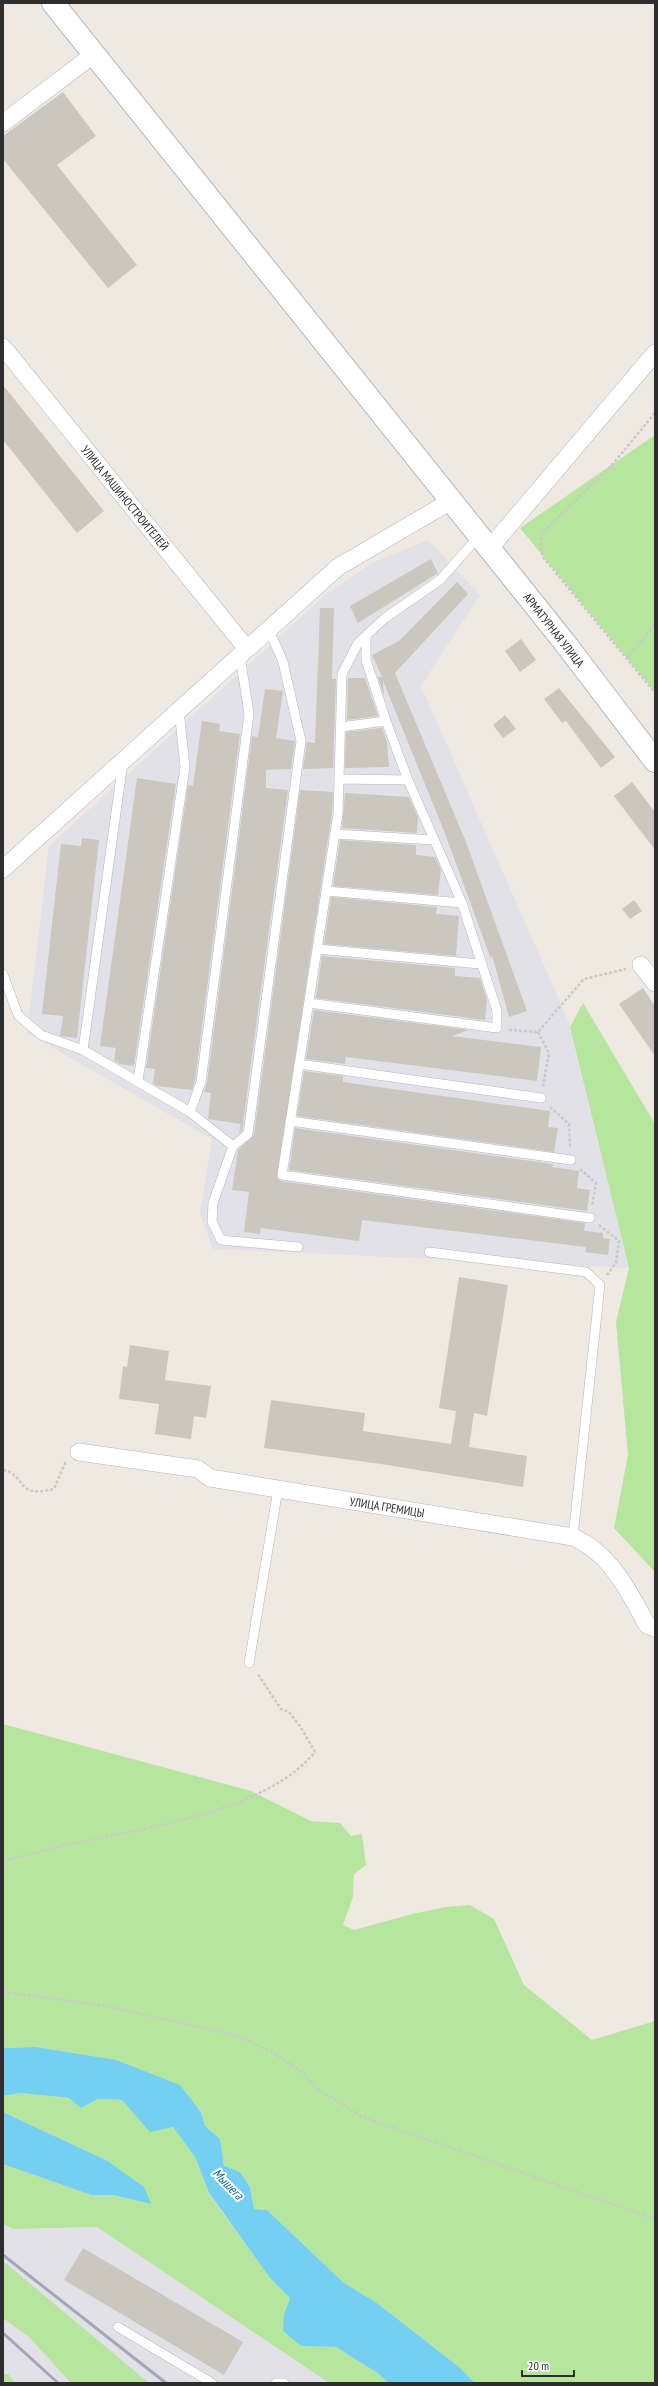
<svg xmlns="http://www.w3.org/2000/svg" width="658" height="2386" viewBox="0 0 658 2386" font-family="'PT Sans Narrow',sans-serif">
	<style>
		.industrial { fill: #e3e1e8 }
		.green { fill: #b6e59e }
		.water { fill: #75cff0 }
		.building { fill: #cbc7bf }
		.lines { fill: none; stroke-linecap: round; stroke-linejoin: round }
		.lane-casing { stroke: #b4b7c1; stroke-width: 10 }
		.street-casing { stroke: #b4b7c1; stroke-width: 18 }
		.secondary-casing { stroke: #b4b7c1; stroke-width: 24 }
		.path { stroke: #c9c9c9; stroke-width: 2.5; stroke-dasharray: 3 2; stroke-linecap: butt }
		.lane { stroke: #fff; stroke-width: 9 }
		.street { stroke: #fff; stroke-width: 17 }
		.secondary { stroke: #fff; stroke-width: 22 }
		.rail { stroke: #a3a6b8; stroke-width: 3 }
		.labels { text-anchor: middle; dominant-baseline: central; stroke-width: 4; stroke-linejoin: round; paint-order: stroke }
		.street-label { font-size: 12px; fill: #2e2e2e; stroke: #fff }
		.water-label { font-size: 13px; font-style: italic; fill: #0d6fa3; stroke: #fff }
	</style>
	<rect width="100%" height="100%" fill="#efe9e1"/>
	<path class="industrial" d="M428 540 480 595 421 686 568 1020 629 1268 213 1249 200 1214 212 1139 27 1033 49 846 324 596 370 564Z
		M3 2224 13 2229 97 2227 329 2383H3Z"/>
	<path class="green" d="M655 435V692L520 528Z
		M583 1003 655 1124V1572L614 1528 628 1455 616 1322 629 1268 570 1027Z
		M3 1724 251 1791 311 1821 340 1823 351 1836 362 1834 366 1865 354 1874 353 1897 343 1925 354 1930 412 1914 446 1907 470 1905 494 1919 524 1985 592 2040 655 2021V2383H475L459 2367 377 2303 344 2283 267 2210 254 2209 250 2187 240 2172 224 2167 220 2139 205 2126 201 2112 180 2085 35 2047 3 2048Z
		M21 2093 69 2098 81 2108 98 2099 122 2100 150 2131 173 2127 195 2157 209 2194 270 2278 290 2298 284 2314 301 2346 336 2347 379 2374 388 2383H329L97 2227 13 2229 3 2224V2164L91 2195H113L151 2204 106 2160 3 2112V2096Z
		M3 2261 149 2383H71L29 2337 3 2318Z
		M3 2374H8L15 2383H3Z"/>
	<path class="water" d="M35 2047 116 2060 180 2085 201 2112 205 2126 220 2139 224 2166 240 2172 250 2187 254 2209 267 2210 344 2283 377 2303 459 2367 475 2383H388L379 2374 336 2347 301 2346 283 2331 284 2314 290 2298 270 2278 209 2193 195 2157 173 2127 150 2132 122 2100 98 2099 81 2108 69 2098 21 2093 3 2096V2048Z
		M3 2112 106 2160 144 2187 151 2204 113 2195H91L3 2164Z"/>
	<path class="building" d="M63 92 96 136 57 165 137 265 108 288 3 159V136Z
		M3 385 104 511 77 533 3 440Z
		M431 559 438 573 358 623 350 606Z
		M457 582 468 594 395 673 466 842 527 1011 509 1017 492 955 491 959 444 831 383 681 384 697 378 677H382L372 655 399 641Z
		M320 608H334L332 679H336L333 768 303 769 307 742 315 743Z
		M521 639 536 660 520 672 505 651Z
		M348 678H365L378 716 347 720Z
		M559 688 615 757 601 768 566 721 562 723 544 699Z
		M265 689 283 691 276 738 295 741 291 769 266 770V788L288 790 242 1131 239 1133 241 1124 208 1119 211 1093 204 1092 207 1083 252 736 258 737Z
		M505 715 516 729 503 738 493 725Z
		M202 721 220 724 219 731 240 734 195 1081 192 1090 156 1086 153 1083 155 1069 146 1068 188 785 193 786Z
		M382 728 387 742 389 767 345 768 346 732Z
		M137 778 176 784 134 1066 120 1064 114 1061 116 1048 100 1046Z
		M632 782 655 812V850L614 796Z
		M300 790 333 792 332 813 277 1178 281 1181 585 1223 584 1231 603 1233V1238L610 1239 608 1255 585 1252 586 1247 362 1220 359 1241 261 1228 260 1234 244 1232 249 1192 232 1190 238 1150 254 1135Z
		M345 793 409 797 418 817 417 833 342 828Z
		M82 838 99 840 77 1038 60 1036 63 1016 42 1014 61 844 81 846Z
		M340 840 416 845V855L435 857 441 869 438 895 333 886Z
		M331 897 437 907 436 914 459 916 456 956 324 944Z
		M634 900 642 911 630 919 622 909Z
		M322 956 455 968V976L480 978 487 1000 485 1020 316 998Z
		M643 988 655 1006V1056L619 1004Z
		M314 1010 469 1030 452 1036 541 1047 537 1081 346 1057 345 1064 306 1059Z
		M304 1071 343 1076V1082L550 1111 548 1127 558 1128 554 1152 297 1116Z
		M295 1128 553 1164 552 1167 579 1171 577 1188 590 1190 587 1211 289 1170Z
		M459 1277 508 1285 487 1416 474 1413 469 1447 527 1456 523 1487 381 1464 264 1448 271 1400 365 1413 363 1431 451 1444 456 1411 439 1408Z
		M130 1345 169 1351 165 1380 211 1386 206 1418 194 1416 191 1439 155 1434 159 1404 119 1399 123 1366 127 1367Z
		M83 2248 243 2342 224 2375 64 2280Z"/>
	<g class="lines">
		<defs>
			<path id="lane" d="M479 536 440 580 385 618 358 643 342 674 338 814 282 1175 590 1218
				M269 630 283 662 301 741 248 1134 233 1146 213 1203 212 1222 221 1240 298 1247
				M340 727 386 721
				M339 779 408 780
				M335 834 434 840
				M326 891 462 903
				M317 949 480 964
				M3 974 18 1015 41 1035 83 1050 190 1112 233 1146
				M309 1003 497 1028V1011L462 903 408 780 386 721 366 660V636
				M83 1050 123 762
				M299 1064 541 1098
				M138 1081 185 767 179 710
				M190 1112 201 1082 249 714 240 656
				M290 1121 571 1160
				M429 1252 586 1272 600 1285 573 1537
				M249 1663 278 1489
				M118 2327 212 2383
				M276 2383H284"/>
			<path id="street" d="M3 123 93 55
				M3 347 247 649
				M489 549 655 353
				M3 869 338 567 451 501
				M641 965 655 983
				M79 1452 198 1469 210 1478 573 1537C610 1553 629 1591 647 1625L655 1628"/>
			<path id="secondary" d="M53 3 565 643 655 761"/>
		</defs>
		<use href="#lane" class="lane-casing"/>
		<use href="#street" class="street-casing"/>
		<use href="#secondary" class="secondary-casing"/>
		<path class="path" d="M655 413 612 465 541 534 542 556 655 693
			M627 658 655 624
			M509 1030 538 1032 584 979 626 969
			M538 1032 549 1053 543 1086
			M550 1107 569 1124 570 1148
			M257 1144 274 1146
			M580 1169 596 1183 592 1206
			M599 1225 619 1241 616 1263 607 1275
			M3 1470C28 1475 14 1499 54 1489L66 1461
			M3 1861C26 1856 48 1849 71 1844 144 1828 266 1812 315 1752L300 1726 289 1712 281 1709 257 1673
			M3 1992 101 2005 235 2035 271 2052 300 2070 318 2089 363 2117 655 2219"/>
		<use href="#lane" class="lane"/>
		<use href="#street" class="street"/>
		<use href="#secondary" class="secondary"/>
		<path class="rail" d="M3 2255 166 2383
			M3 2333 58 2383"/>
	</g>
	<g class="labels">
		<g class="street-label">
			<text transform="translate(125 498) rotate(51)">УЛИЦА МАШИНОСТРОИТЕЛЕЙ</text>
			<text transform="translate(554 630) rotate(52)">АРМАТУРНАЯ УЛИЦА</text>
			<text transform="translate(387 1507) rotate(9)">УЛИЦА ГРЕМИЦЫ</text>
		</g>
		<g class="water-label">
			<text transform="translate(228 2184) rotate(46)">Мышега</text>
		</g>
	</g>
	<rect width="658" height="2386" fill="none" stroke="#2e2e2e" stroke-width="8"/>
	<path d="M522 2370v6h52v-6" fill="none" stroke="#2e2e2e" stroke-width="2"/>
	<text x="528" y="2370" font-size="12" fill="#2e2e2e" stroke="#ffffff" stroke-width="3" paint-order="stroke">20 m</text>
</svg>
